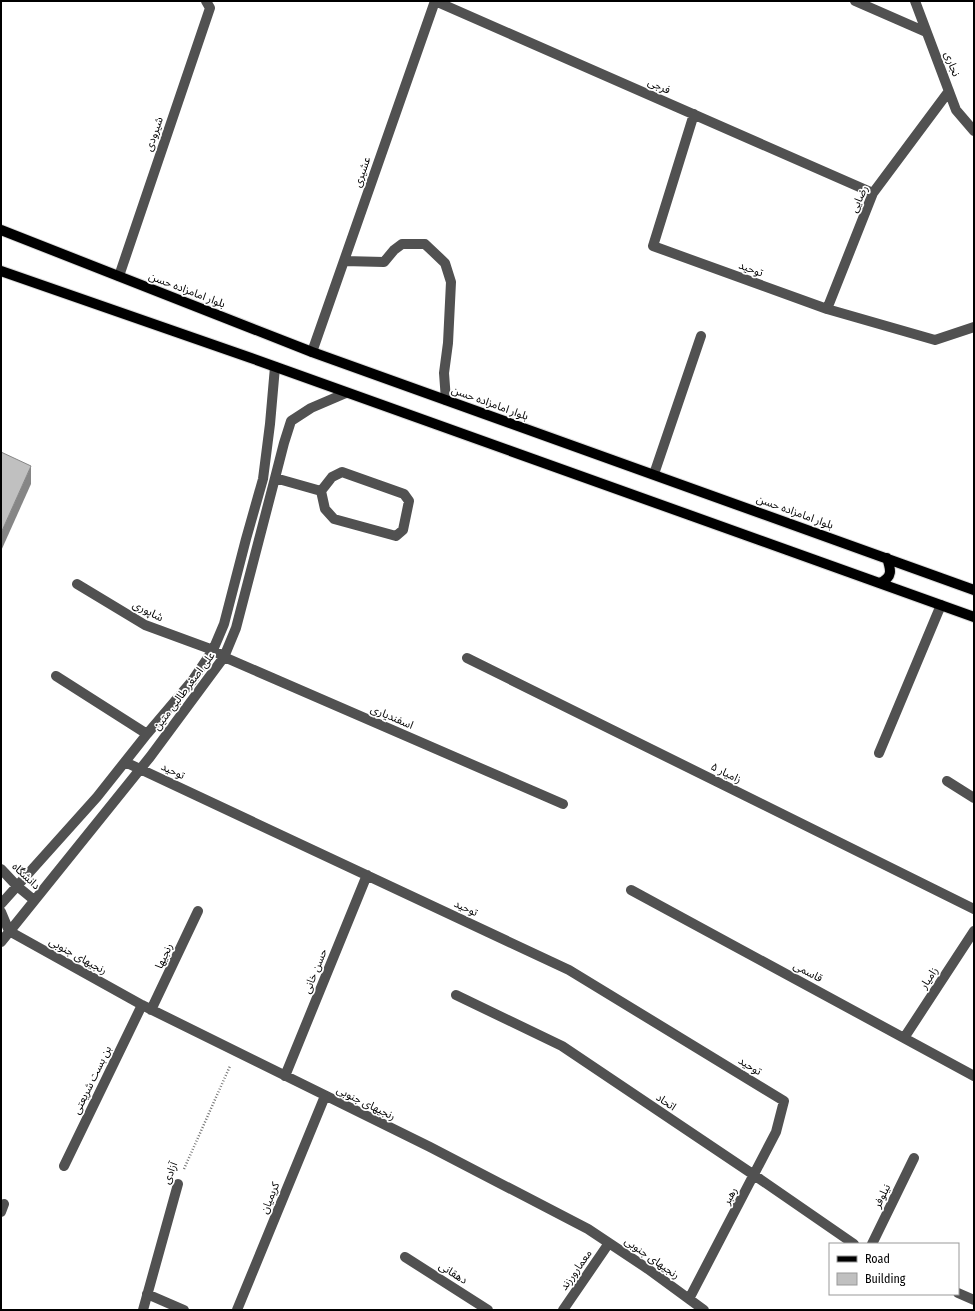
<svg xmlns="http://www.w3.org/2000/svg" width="975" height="1311" viewBox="0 0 975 1311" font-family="'Fira Sans Condensed','Noto Sans Arabic',sans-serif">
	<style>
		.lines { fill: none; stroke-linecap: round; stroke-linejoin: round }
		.major-casing { stroke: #dbdbdb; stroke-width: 12 }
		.path { stroke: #737373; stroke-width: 2.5; stroke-dasharray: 1 2; stroke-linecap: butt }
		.minor { stroke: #515151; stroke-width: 10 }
		.major { stroke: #000; stroke-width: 10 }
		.shaded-wall { fill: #868686 }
		.building { fill: #c0c0c0; stroke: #868686 }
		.labels { text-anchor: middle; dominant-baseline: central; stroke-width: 3.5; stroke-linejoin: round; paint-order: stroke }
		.street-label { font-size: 11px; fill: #000; stroke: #fff }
	</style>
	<rect width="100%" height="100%" fill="#fff"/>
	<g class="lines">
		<defs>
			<path id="major" d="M1 230 312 352 974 590
				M1 271 251 358 974 617
				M880 583C893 577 891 570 887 558"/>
		</defs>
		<use href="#major" class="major-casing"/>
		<path class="path" d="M184 1169 230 1066"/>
		<path class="minor" d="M435 1 873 193
			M855 1 926 32
			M915 1 956 110 974 131
			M694 114 653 246 827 309 935 340 974 327
			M344 261 384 262 394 250 402 244H425L445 263 451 282 448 343 444 373 446 400
			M119 276 210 8 206 1
			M827 309 873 193 949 91
			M312 352 435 1
			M342 472 404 494 409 501 403 530 396 536 334 519 325 509 321 491 332 477Z
			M654 474 701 336
			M275 478 321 491
			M77 584 145 625 213 650 224 657 563 804
			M467 658 974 909
			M56 676 147 734
			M879 753 941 605
			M125 762 569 970 784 1101 776 1132 689 1299
			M947 781 974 798
			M1 869 17 886 34 900
			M631 890 974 1076
			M1 904 97 797 147 734 192 681 213 650 224 624 246 539 263 479 270 424 275 367
			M1 912 9 931 142 1005 430 1147 588 1229 648 1269 704 1310
			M1 942 150 757 224 657 236 628 275 478 284 443 291 421 311 408 346 393
			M456 995 562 1046 754 1175 854 1244
			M151 1010 198 911
			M904 1038 974 931
			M285 1076 367 875
			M64 1166 142 1005
			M1 1212 4 1204
			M872 1244 914 1158
			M405 1257 488 1310
			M958 1293 974 1300
			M147 1294 184 1310
			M143 1310 178 1184
			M237 1310 325 1096
			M563 1310 609 1243"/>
		<use href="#major" class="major"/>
	</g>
	<path class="shaded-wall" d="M31 466V484L1 551V533Z"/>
	<path class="building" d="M1 452 31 466 1 533Z"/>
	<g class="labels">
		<g class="street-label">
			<text transform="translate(952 64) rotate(69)">نجاری</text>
			<text transform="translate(659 86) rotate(24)">فرجی</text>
			<text transform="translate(154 134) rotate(-71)">شیرودی</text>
			<text transform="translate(362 172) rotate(-71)">عشیری</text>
			<text transform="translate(859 199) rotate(-65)">رضایی</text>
			<text transform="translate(751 269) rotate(20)">توحید</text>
			<text transform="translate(187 290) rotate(21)">بلوار امامزاده حسن</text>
			<text transform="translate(490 403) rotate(20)">بلوار امامزاده حسن</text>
			<text transform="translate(795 512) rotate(20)">بلوار امامزاده حسن</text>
			<text transform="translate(148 611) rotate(27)">شاپوری</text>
			<text transform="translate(184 691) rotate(-53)">علی اصغر طالبی متین</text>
			<text transform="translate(392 717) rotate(23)">اسفندیاری</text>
			<text transform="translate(173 771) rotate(25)">توحید</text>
			<text transform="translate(726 773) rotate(26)">زامیار ۵</text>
			<text transform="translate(26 876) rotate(43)">دانشگاه</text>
			<text transform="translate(466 908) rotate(25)">توحید</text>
			<text transform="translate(78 956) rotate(29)">رنجیهای جنوبی</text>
			<text transform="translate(164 956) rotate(-65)">رنجیها</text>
			<text transform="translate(315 971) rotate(-68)">حسن خانی</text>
			<text transform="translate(808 972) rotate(28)">قاسمی</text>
			<text transform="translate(929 978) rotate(-57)">زامیار</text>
			<text transform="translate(750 1066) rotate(31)">توحید</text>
			<text transform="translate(92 1080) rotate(-64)">بن بست شریعتی</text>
			<text transform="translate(666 1102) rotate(34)">اتحاد</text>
			<text transform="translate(366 1103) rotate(26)">رنجیهای جنوبی</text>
			<text transform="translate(170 1173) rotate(-68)">آزادی</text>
			<text transform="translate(730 1196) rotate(-63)">رهبر</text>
			<text transform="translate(882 1196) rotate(-64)">نیلوفر</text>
			<text transform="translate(270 1198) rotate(-68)">کریمیان</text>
			<text transform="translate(652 1258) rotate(35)">رنجیهای جنوبی</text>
			<text transform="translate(576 1270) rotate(-55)">معمارورزند</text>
			<text transform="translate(453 1273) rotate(32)">دهقانی</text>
		</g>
	</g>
	<rect width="975" height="1311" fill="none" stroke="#000000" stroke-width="4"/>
	<rect x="829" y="1243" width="130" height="52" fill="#ffffff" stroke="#999999"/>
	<rect x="837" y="1256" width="20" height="6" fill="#000000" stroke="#999999"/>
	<text x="865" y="1263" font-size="12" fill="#000000">Road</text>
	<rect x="837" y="1273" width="20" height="12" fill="#c0c0c0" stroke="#999999"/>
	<text x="865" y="1283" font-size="12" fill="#000000">Building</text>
</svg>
